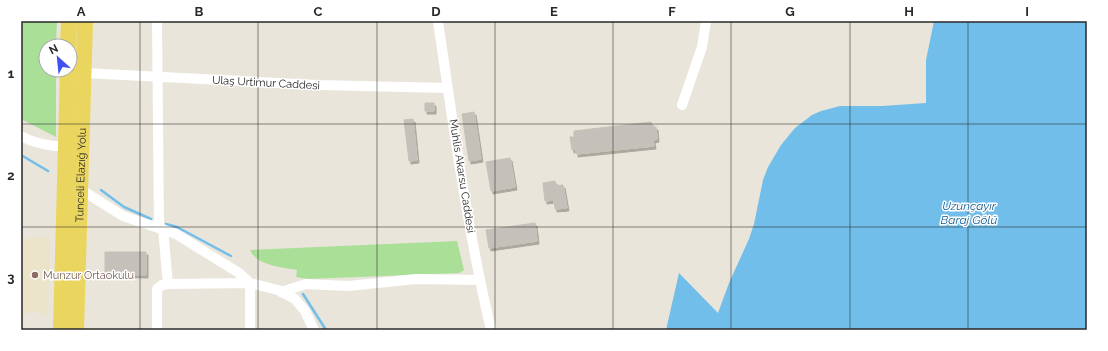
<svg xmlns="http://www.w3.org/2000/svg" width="1108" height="351" viewBox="0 0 1108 351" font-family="Raleway,sans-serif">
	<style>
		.education { fill: #ebe3ca }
		.green { fill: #aadf98 }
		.water { fill: #70bee9 }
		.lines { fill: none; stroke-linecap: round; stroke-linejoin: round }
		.stream { stroke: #70bee9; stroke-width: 2.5 }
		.building { fill: #c5c1ba; stroke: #c5c1b4; filter: url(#shadow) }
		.minor { stroke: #fff; stroke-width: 10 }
		.primary { stroke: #ead65f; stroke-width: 16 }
		.grid { fill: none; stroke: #282828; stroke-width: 1; stroke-opacity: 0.55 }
		.education-dot { fill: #8d6e63; stroke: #fff; stroke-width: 1.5 }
		.labels { text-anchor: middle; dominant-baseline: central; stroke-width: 3; stroke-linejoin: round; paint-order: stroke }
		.street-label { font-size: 11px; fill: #282828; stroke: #fff }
		.education-label { font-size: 11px; fill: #785e54; stroke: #fff; text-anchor: start }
		.water-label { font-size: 12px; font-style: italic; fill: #125b92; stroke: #fff }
		.neatline { fill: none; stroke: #282828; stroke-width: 1.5 }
		.grid-label { font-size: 13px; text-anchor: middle; font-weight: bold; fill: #282828 }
	</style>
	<defs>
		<filter id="shadow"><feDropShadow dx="2" dy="3" stdDeviation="0" flood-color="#0004"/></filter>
	</defs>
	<rect width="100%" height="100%" fill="#eae5da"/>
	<path class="education" d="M50 237 48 317 37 312 27 313 21 319V239Z"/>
	<path class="green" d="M21 21H57L56 46H46V70H56V137L21 119Z
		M457 241 464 270 460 273 308 279 296 277 297 270C282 267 257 266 250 250Z"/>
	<path class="water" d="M934 21H1087V330H666L679 273 718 313 729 283 749 239 754 224 763 180 768 167 781 145 795 128 812 115 821 111 840 106H882L926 103V60Z"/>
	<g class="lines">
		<path class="stream" d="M21 155 48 171
			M101 190 124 207 151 219
			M166 224 177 227 231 256
			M303 294 326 330"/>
	</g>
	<path class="building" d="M425 103H434V111H425Z
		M474 112 481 159 469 161 462 114Z
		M413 119 417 160 409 161 404 120Z
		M651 122 652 127H656L657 139 653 140 654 146 576 154V149L572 150 570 137H574V131Z
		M510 158 515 187 491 191 486 162Z
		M555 181 556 186 563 185 567 208 555 209 554 200 545 201 543 183Z
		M535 223 537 241 489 248 486 230Z
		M105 252H146V275L105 274Z"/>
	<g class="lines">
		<path class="minor" d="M157 21 159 228
			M438 21C453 124 467 228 491 330
			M84 73 318 85 448 88
			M682 105 702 47 706 21
			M21 136C35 144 50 146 66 147
			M80 189 123 216 176 234 239 273 250 283 278 290 295 299 305 311 314 330
			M163 229 168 284
			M281 292 306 284 348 286 416 279 480 280
			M157 330V289L162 285 168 284 250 283V330"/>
		<g class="primary">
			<path d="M68 46 69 21"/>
			<path d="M61 330 68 70"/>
			<path id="s1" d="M76 330 85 21"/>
		</g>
	</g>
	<path class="grid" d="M140 21V330M258 21V330M377 21V330M495 21V330M613 21V330M731 21V330M850 21V330M968 21V330M21 124H1087M21 227H1087"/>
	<circle class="education-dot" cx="35" cy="275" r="4"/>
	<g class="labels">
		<g class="street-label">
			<text transform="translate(266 83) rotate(3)">Ulaş Urtimur Caddesi</text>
			<text stroke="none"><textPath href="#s1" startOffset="155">Tunceli Elazığ Yolu</textPath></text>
			<text transform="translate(462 176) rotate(81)">Muhlis Akarsu Caddesi</text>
		</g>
		<g class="education-label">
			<text x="43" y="275">Munzur Ortaokulu</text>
		</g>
		<g class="water-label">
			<text x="969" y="206">Uzunçayır<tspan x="969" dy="14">Baraj Gölü</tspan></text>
		</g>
	</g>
	<rect width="1108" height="351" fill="none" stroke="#ffffff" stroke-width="44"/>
	<g transform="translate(58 58) rotate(333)"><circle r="19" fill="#ffffff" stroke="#a9a9a9"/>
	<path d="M0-3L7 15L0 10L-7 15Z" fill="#3f51f2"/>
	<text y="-6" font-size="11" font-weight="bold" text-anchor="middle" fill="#282828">N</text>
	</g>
	<rect x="22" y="22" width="1064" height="307" class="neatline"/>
	<g class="grid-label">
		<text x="81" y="16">A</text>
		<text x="199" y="16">B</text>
		<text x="318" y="16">C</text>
		<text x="436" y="16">D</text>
		<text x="554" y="16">E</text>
		<text x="672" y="16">F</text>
		<text x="790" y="16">G</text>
		<text x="909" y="16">H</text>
		<text x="1027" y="16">I</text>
		<text x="11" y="78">1</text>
		<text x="11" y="180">2</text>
		<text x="11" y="282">3</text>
	</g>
</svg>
